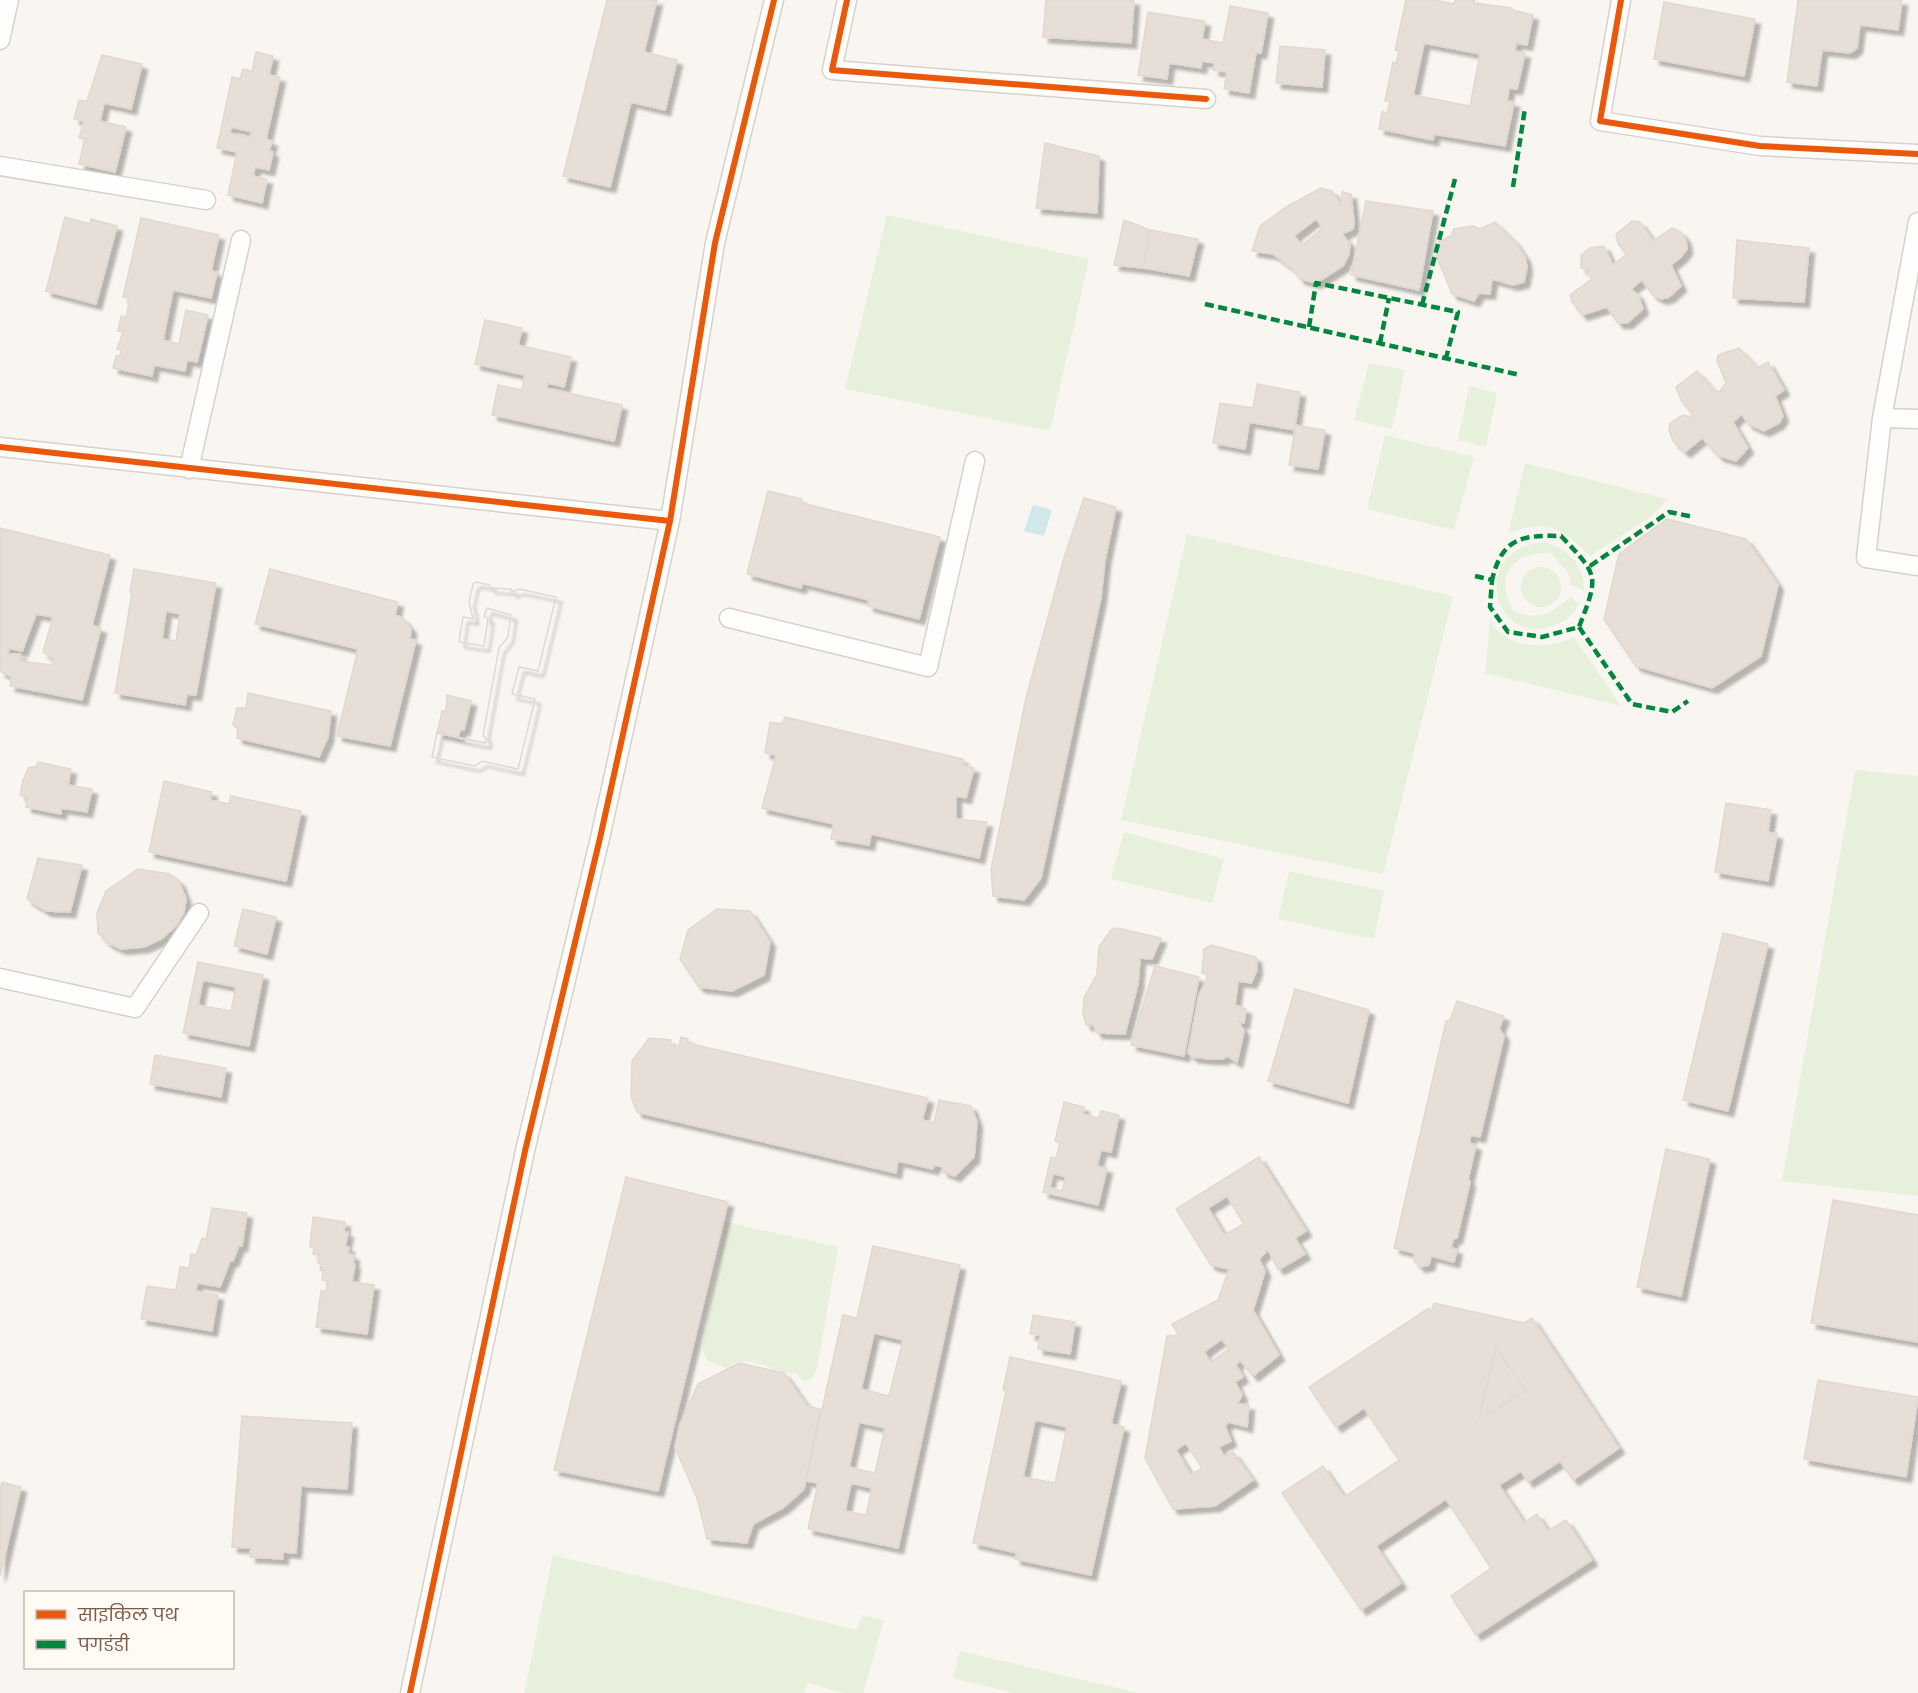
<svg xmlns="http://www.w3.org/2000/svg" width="1918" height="1693" viewBox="0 0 1918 1693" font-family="Poppins,'Noto Sans Devanagari',sans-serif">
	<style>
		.green { fill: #e7f0db }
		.water { fill: #d0e8ea }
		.building { fill: #e6ded7; stroke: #e2d8d2; stroke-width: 1.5; fill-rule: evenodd; filter: url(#shadow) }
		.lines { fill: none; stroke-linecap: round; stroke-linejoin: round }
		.street-casing { stroke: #d7d1cb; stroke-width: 21 }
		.street { stroke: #fefefd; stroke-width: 18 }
		.quiet { stroke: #00873e; stroke-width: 4.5; stroke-dasharray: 9 4.5; stroke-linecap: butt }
		.cycleway-casing { stroke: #fffaf3; stroke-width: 10 }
		.cycleway { stroke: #e8590c; stroke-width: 6 }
	</style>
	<defs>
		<filter id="shadow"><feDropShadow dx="5.5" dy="5.5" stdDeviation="1.5" flood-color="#0004"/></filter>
	</defs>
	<rect width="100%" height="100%" fill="#f9f5f0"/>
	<path class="green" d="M887 215 1089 259 1050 431 845 389Z
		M1369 363 1405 370 1392 429 1354 420Z
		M1469 386 1497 393 1486 447 1458 440Z
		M1385 435 1474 457 1454 530 1367 509Z
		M1525 463 1666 499H1669L1649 518 1590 556C1563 529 1546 517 1508 534Z
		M1187 534 1453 596 1383 874 1121 820Z
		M1545 542C1568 549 1585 566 1584 591L1571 585 1568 573 1551 553C1512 551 1494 576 1513 611 1539 621 1550 615 1570 597L1579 604C1574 614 1566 621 1555 625 1494 651 1466 548 1545 542Z
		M1521 587a20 20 0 1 1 40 0a20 20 0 1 1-40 0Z
		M1490 620C1506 650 1547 650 1574 637L1621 706 1485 673Z
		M1855 770 1918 776V1196L1782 1181Z
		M1124 832 1224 859 1212 903 1111 879Z
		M1289 871 1384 891 1374 939 1278 919Z
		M726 1222 838 1247 817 1369 810 1380 803 1381 796 1373C777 1375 758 1358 738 1362 734 1362 731 1366 726 1368L707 1360 702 1348Z
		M553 1555 857 1630 862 1615 884 1620 863 1693H844L808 1683 804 1693H524Z
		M960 1651 1138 1693H1014L953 1678Z"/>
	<path class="water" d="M1033 505 1052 510 1044 536 1024 531Z"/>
	<path class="building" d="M607 0H657L644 52 677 60 665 110 631 102 610 187 563 176Z
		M1046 0H1134L1131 43 1043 37Z
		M1406 0H1436L1454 4 1455 0H1475L1474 3 1512 8V10L1533 15 1527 45 1516 43 1515 51 1525 53 1517 89 1509 88 1507 101 1514 102 1505 146 1434 134 1433 140 1379 129 1382 112 1387 113 1390 102 1385 101 1393 62 1396 63 1399 51 1395 50ZM1424 43 1480 54 1470 106 1413 95Z
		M1798 0H1902L1898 30 1860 25 1857 48 1850 53 1822 50 1817 86 1787 82Z
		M1664 2 1755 19 1744 76 1654 59Z
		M1230 6 1268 13 1261 53 1256 52 1249 93 1224 89 1227 72 1213 70 1215 63 1202 61 1201 68 1169 63 1167 79 1138 75 1148 12 1205 21 1202 39 1223 43Z
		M1280 46 1325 50 1322 87 1276 83Z
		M256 52 273 56 269 75 280 77 266 139 272 141 269 151 273 152 269 170 255 167 253 176 267 179 262 203 228 195 237 152 217 148 232 77 240 79 243 69 252 71ZM231 127 252 132 250 138 230 133Z
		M102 55 142 64 131 109 104 103 100 121 126 127 115 172 79 164 85 139 79 138 84 121 74 119 79 100 87 101Z
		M1045 143 1099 156 1097 213 1036 208Z
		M1321 188 1332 191 1341 206 1342 192 1351 194 1354 222 1353 229 1342 234 1350 244 1349 254 1343 266 1316 283 1300 279 1293 269 1273 254 1252 251 1260 226 1286 207ZM1316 219 1323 228 1302 245 1294 236Z
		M1366 201 1433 211 1419 290 1351 275Z
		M65 217 90 224 91 219 117 226 96 304 46 291Z
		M141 218 219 235 211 271 217 272 211 298 173 290 163 340 179 344 186 310 208 315 197 362 187 360 185 371 154 365 152 376 113 368 116 356H120L121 350 117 349 123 332 118 331 121 316 126 317 130 299 123 297Z
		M1124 220 1150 230 1143 268 1114 265Z
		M1632 221 1640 222 1653 241 1672 228 1681 232 1686 240 1687 249 1681 257 1671 265 1681 286 1669 297 1661 299 1653 295 1642 280 1631 289 1638 295 1643 309 1627 323H1618L1607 307 1582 315 1572 302 1570 295 1592 279 1587 273 1589 270 1581 268V255L1590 248 1604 246 1613 265 1627 254 1618 244 1616 234Z
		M1495 222 1514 241 1525 257 1527 267 1524 282 1513 285 1492 279 1490 294 1479 293 1474 301 1452 294 1436 255 1439 241 1451 236 1454 229 1473 226 1480 229Z
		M1150 230 1198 239 1189 276 1143 268Z
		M1737 240 1809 248 1804 302 1733 298Z
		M485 320 522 328 518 345 571 357 564 387 548 383 546 388 622 405 614 441 492 415 498 385 522 390 525 375 475 364Z
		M1739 348 1757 368 1768 362 1784 390 1775 396 1783 416 1779 423 1764 431 1748 424 1742 414 1733 422 1748 448 1736 461 1719 456 1702 438 1685 452 1673 441 1669 430 1670 423 1683 415 1691 417 1692 413 1681 400 1676 387 1697 371 1713 390 1719 392 1726 383 1717 361 1718 355Z
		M1257 384 1300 392 1295 425 1325 430 1318 469 1289 465 1295 430 1249 422 1245 449 1213 443 1220 403 1253 408Z
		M768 491 802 499V503L940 537 919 619 868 606 869 600 802 583 801 588 747 574Z
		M1084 498 1116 507 1105 560 1101 597 1041 878 1024 900 993 896 991 870 1026 698 1064 558Z
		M1667 519 1746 539 1778 585 1761 656 1712 688 1636 666 1604 619 1619 554Z
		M0 528 110 555 92 625 101 628 82 700 10 686 12 677 0 671Z
		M134 569 216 583 196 695 187 694 185 705 115 693 132 593 130 592ZM166 611 180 614 176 641 162 639Z
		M270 569 398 602 395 615 403 618 411 629 410 639 416 640 390 746 337 736 358 649 255 624Z
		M476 582 490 585V588L511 589 512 592 519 589 556 597 538 671 519 667 512 694 535 699 518 769 482 761 475 766 432 757 442 711H446L447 695 471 701 464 730H460L458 738 485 743 486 738 483 736 499 648 508 637 511 615 487 608 484 617 488 618 484 646 459 642 463 617 473 619 469 602 473 584Z
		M476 582 490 585V588L511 589 512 592 519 589 556 597 538 671 519 667 512 694 535 699 518 769 482 761 475 766 432 757 437 733 485 743 486 738 483 736 499 648 508 637 511 615 487 608 484 617 488 618 484 646 459 642 463 617 473 619 469 602 473 584Z
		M36 614 53 617 43 652 54 660 52 665 20 661V654H8L9 648 22 651Z
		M248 693 331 711 328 737 319 757 237 738 238 729 233 725 237 708H246Z
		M785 717 963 759V765L974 768 966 798 956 796V819L987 822 979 858 871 834 869 845 831 839 834 824 762 808 776 755 765 753 770 722 782 724Z
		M38 762 71 769 68 785 92 789 87 812 61 808V814L26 807 28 798 20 795 23 780 29 767H36Z
		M164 781 212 792 210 800 229 804 231 796 301 811 286 881 149 852Z
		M1726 803 1771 810 1768 832 1777 834 1768 881 1715 872Z
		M38 858 82 865 70 912 46 911 27 899Z
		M138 869 170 874 179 881 186 899 184 912 177 925 161 939 144 947 121 949 108 943 98 933 97 913 106 891Z
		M243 909 276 917 267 954 234 946Z
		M717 909 750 911 770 942 764 975 732 991 699 987 680 959 688 930Z
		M1117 928 1161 938 1152 959 1140 958 1138 984 1125 1034 1097 1033 1093 1025H1086L1083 1015 1084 998 1097 974 1099 947 1111 930Z
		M1723 933 1768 944 1728 1111 1683 1100Z
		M1211 945 1256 957 1257 970 1251 983 1238 981 1235 1005 1246 1009 1244 1023 1238 1021 1244 1031 1237 1062 1227 1056 1223 1059H1210L1193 1057 1188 1053 1199 995 1209 975 1202 973 1204 949Z
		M198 962 263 975 249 1046 183 1033ZM203 980 236 987 231 1011 198 1005Z
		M1155 966 1199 977 1184 1056 1131 1045Z
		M1295 989 1369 1010 1348 1103 1268 1081Z
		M1457 1001 1504 1016 1499 1029 1504 1036 1480 1137 1471 1135 1469 1143 1476 1145 1468 1179 1470 1182 1457 1238 1453 1239 1451 1248 1457 1249 1454 1262 1431 1256 1429 1265 1420 1267 1414 1261V1253L1394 1248 1446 1021 1450 1020Z
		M681 1037 688 1039 687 1043 928 1098 922 1120 934 1123 939 1100 971 1106 977 1122 974 1157 955 1176 942 1171 943 1167 934 1165 933 1169 898 1161 896 1173 637 1112 631 1096 632 1061 649 1038 671 1040 670 1045 679 1047Z
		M155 1055 226 1068 221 1097 150 1084Z
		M1064 1102 1084 1107 1083 1114 1099 1118 1101 1111 1119 1115 1111 1152 1101 1150 1097 1166 1107 1168 1098 1205 1043 1192 1051 1157 1056 1158 1060 1143 1055 1141ZM1052 1173 1066 1177 1062 1191 1048 1187Z
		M1666 1149 1710 1159 1681 1296 1637 1287Z
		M1259 1157 1306 1231 1295 1238 1305 1254 1283 1267 1278 1269 1268 1250 1259 1259 1265 1271 1253 1310 1279 1355 1253 1376 1240 1360 1236 1365 1243 1377 1235 1382 1242 1395 1237 1404 1249 1405 1247 1427 1229 1422 1225 1426 1231 1441 1219 1447 1224 1456 1233 1452 1253 1480 1215 1506 1173 1509 1145 1458 1167 1336 1179 1335 1172 1324 1218 1300 1229 1269 1211 1265 1176 1209ZM1227 1196 1244 1224 1224 1235 1208 1208ZM1222 1339 1229 1349 1211 1362 1204 1352ZM1186 1443 1202 1468 1191 1475 1176 1450Z
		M626 1177 728 1202 658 1491 554 1470Z
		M1833 1200 1918 1215V1342L1811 1323Z
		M212 1208 247 1213 242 1246 239 1245 233 1261H230L220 1287 197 1283 196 1291 218 1295 212 1331 141 1319 147 1286 176 1290 180 1267 189 1268 191 1254 196 1255 202 1238 206 1239Z
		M313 1217 345 1222 344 1232H348L345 1247H349L348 1254 354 1255 353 1264H355L352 1282 374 1285 367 1334 316 1327 321 1291H326L328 1281 322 1280 323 1271 320 1270 321 1264 318 1263 319 1254H313L314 1248 310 1247Z
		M873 1246 960 1265 898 1548 808 1529 818 1483 806 1481 843 1315 857 1318ZM874 1333 903 1340 889 1396 861 1389ZM859 1422 885 1428 875 1473 849 1467ZM851 1483 872 1488 866 1515 845 1511Z
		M1434 1303 1524 1323 1532 1318 1619 1448 1573 1480 1560 1461 1528 1482 1521 1471 1499 1485 1524 1523 1537 1514 1548 1531 1566 1520 1592 1560 1476 1635 1451 1596 1491 1568 1446 1499 1376 1546 1401 1583 1361 1610 1282 1493 1323 1466 1344 1497 1399 1460 1364 1408 1336 1427 1309 1387 1429 1308 1431 1312ZM1496 1347 1526 1391 1479 1419Z
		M1033 1315 1075 1322 1070 1354 1038 1349 1040 1335 1030 1334Z
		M1496 1347 1526 1391 1479 1419Z
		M1010 1357 1121 1381 1111 1424 1124 1427 1091 1575 1015 1559 1017 1553 973 1543 1006 1391 1003 1390ZM1035 1420 1067 1427 1055 1483 1023 1477Z
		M739 1363 784 1373 807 1406 820 1409 804 1489 783 1508 753 1524 747 1543 707 1539 698 1501 675 1447 680 1424 698 1384Z
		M1818 1380 1918 1397 1906 1477 1804 1459Z
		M242 1416 352 1423 347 1489 301 1486 296 1553 283 1552V1559L250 1557 251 1548 232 1547Z
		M2 1482 21 1487 0 1576V1489Z"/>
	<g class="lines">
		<defs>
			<path id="street" d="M847 0 832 70 1206 99
				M1621 0 1600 121 1760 146 1918 154
				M0 40 9 0
				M0 166 206 200
				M1918 222 1882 418 1866 558 1918 566
				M1882 418 1918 419
				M0 447 670 521
				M189 469 241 240
				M729 618 928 667 975 461
				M0 978 135 1008 199 913
				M410 1693 525 1151 600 838 670 521 715 243 774 0"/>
		</defs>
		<use href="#street" class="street-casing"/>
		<use href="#street" class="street"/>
		<path class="quiet" d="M1513 187 1525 108
			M1205 304 1520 375
			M1422 305 1455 179
			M1309 327 1316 283 1458 312 1446 358
			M1380 343 1389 298
			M1590 566 1669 512 1694 517
			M1475 576 1492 580 1490 607 1508 632 1542 637 1579 627C1599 575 1599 576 1561 536 1521 535 1502 538 1492 580
			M1579 627 1632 704 1672 712 1688 701"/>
		<defs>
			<path id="cycleway" d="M847 0 832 70 1206 99
				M1621 0 1600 121 1760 146 1918 154
				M0 447 670 521
				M410 1693 525 1151 600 838 670 521 715 243 774 0"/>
		</defs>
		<use href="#cycleway" class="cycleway-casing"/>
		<use href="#cycleway" class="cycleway"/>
	</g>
	<rect x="24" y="1591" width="210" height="78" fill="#fffaf3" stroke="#cabbb1" stroke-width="1.5"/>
	<rect x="36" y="1610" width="30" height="9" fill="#e8590c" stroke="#cabbb1" stroke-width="1.5"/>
	<text x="78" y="1621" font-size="18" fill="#7a5c4d">साइकिल पथ</text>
	<rect x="36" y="1640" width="30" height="9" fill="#00873e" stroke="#cabbb1" stroke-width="1.5"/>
	<text x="78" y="1651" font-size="18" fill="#7a5c4d">पगडंडी</text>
</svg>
